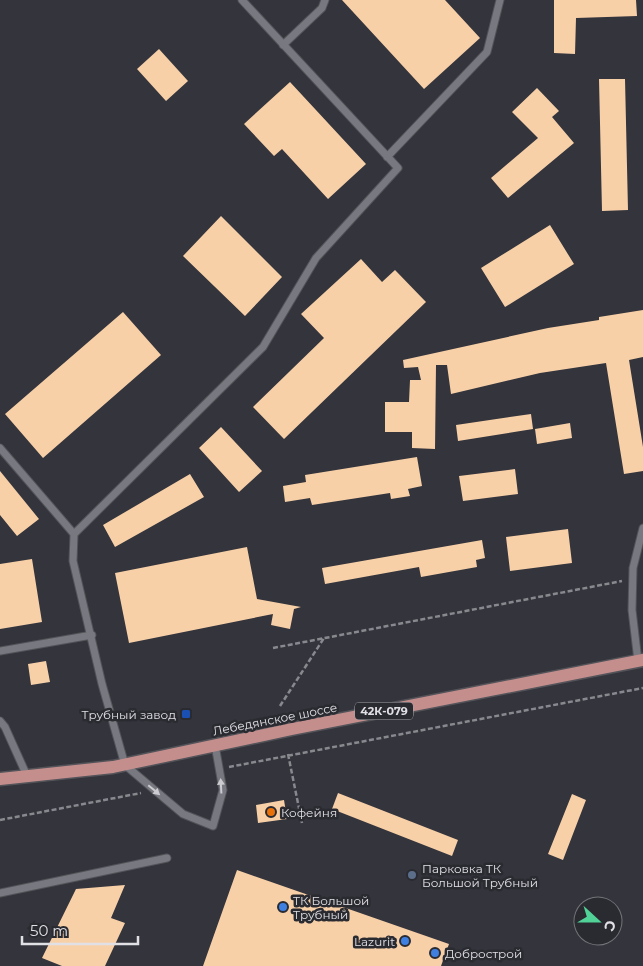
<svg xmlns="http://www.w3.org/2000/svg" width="643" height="966" viewBox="0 0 643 966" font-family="Montserrat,sans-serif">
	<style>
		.building { fill: #f8d0a8 }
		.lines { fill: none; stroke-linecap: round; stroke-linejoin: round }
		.service-casing { stroke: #535359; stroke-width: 9 }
		.primary-casing { stroke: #535359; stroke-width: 15 }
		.path { stroke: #88888f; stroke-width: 2.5; stroke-dasharray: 5 2.5; stroke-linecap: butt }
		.service { stroke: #787880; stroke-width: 7 }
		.primary { stroke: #c48e8d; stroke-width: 12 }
		.oneway { fill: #cbcbd1 }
		.transit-dot { fill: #1a4fb4; stroke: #2a2a31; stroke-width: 2 }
		.food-dot { fill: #e8710a; stroke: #2a2a31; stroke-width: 2 }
		.service-dot { fill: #5c6f8a; stroke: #2a2a31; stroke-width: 2 }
		.shop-dot { fill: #3f7fe0; stroke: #2a2a31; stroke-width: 2 }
		.labels { text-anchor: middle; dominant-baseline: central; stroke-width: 5; stroke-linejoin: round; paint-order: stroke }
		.shield { fill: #2a2a31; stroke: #a9a9af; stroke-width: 1 }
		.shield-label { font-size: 11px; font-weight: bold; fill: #e0e0e5 }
		.poi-label { font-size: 12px; fill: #e0e0e5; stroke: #2a2a31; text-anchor: start }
		.street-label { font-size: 12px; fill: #e0e0e5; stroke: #2a2a31 }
	</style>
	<rect width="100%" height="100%" fill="#34343c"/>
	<path class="building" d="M342 0H445L480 38 424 89Z
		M554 0H636L637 16 576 18 575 54 554 53Z
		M159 49 188 81 166 101 137 69Z
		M599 79H625L628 210 602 211Z
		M290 82 366 164 328 199 282 149 274 156 244 124Z
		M537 88 559 111 552 117 574 143 508 198 491 178 538 138 512 112Z
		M221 216 282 277 245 316 183 256Z
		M550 225 574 264 505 307 481 268Z
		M361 259 382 282 395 270 426 302 284 439 253 407 324 338 301 314Z
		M643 310V357L629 360 643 447V471L624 474 606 363 540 373 451 394 447 365H436L435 449 412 448V432H385V402H409L410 380H421L418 367 404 368 403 360 548 328 599 320V317Z
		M123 312 161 355 43 458 5 414Z
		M531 414 533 429 458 441 456 425Z
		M570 423 572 438 537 444 535 429Z
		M221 427 262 471 239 492 199 448Z
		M417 457 422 486 408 489 410 496 391 499 390 493 312 505 310 498 285 502 283 486 306 482 305 475Z
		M515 469 518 494 463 501 459 476Z
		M0 471 39 519 17 536 0 515Z
		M190 474 204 497 115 547 103 525Z
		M568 529 572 563 510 571 506 537Z
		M482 540 485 558 476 560 477 567 421 577 419 567 325 584 322 568Z
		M247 547 257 599 301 607 294 609 290 629 271 625 273 614 129 643 115 573Z
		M32 559 42 622 0 629V564Z
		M46 661 50 682 31 685 28 664Z
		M338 793 458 840 452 856 332 809Z
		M572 794 586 800 563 860 548 854Z
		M284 800 287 819 258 823 256 805Z
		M237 870 449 944 441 966H203Z
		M125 885 111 918 125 923 105 966H62L42 958 76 889Z"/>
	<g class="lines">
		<defs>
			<path id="service" d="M283 45 322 8 325 0
				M387 157 487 52 500 0
				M0 448 74 534 73 561 102 684 125 765 183 814 213 826 223 790 215 745
				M74 534 263 347 316 258 398 168 242 0
				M0 651 92 635
				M638 661 632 610 633 568 643 528
				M0 721 5 727 27 776
				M0 893 167 858"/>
			<path id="primary" d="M0 779 113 767 292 729 643 660"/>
		</defs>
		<use href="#service" class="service-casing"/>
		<use href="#primary" class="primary-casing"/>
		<path class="path" d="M273 648 622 581
			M280 706 324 638
			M288 754 302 823
			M229 767 643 688
			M0 820 141 793"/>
		<use href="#service" class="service"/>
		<use href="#primary" class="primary"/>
	</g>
	<defs><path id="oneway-solid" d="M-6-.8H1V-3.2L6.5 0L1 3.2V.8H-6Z" transform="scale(1.25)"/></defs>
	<g class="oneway">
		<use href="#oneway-solid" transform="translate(221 786) rotate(-93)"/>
		<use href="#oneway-solid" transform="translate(154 790) rotate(40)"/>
	</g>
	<rect class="transit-dot" x="181" y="709" width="10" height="10" rx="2.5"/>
	<circle class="food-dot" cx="271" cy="812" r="5"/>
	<circle class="service-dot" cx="412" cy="875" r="5"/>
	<g class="shop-dot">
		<circle cx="283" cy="907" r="5"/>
		<circle cx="405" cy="941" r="5"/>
		<circle cx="435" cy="953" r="5"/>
	</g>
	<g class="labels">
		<rect class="shield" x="355" y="702.5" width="58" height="17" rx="4"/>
		<g class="shield-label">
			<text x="384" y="711">42К-079</text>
		</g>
		<g class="poi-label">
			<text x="176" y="714" text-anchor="end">Трубный завод</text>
			<text x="281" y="812">Кофейня</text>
			<text x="422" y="868">Парковка ТК<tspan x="422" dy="14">Большой Трубный</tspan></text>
			<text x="293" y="900">ТК Большой<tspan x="293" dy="14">Трубный</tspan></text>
			<text x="395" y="941" text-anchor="end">Lazurit</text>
			<text x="445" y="953">Добрострой</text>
		</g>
		<g class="street-label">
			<text transform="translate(275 719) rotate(-11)">Лебедянское шоссе</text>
		</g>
	</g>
	<g transform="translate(598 921) rotate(111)"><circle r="24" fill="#2a2a31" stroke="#737379"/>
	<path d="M0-4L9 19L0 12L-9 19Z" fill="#51d398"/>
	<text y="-8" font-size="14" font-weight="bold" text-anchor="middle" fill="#e0e0e5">С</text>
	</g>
	<path d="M22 936v8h116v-8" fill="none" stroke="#e0e0e5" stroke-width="2.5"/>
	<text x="30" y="936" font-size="15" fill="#e0e0e5" stroke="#2a2a31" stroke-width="4" paint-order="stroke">50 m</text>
</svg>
